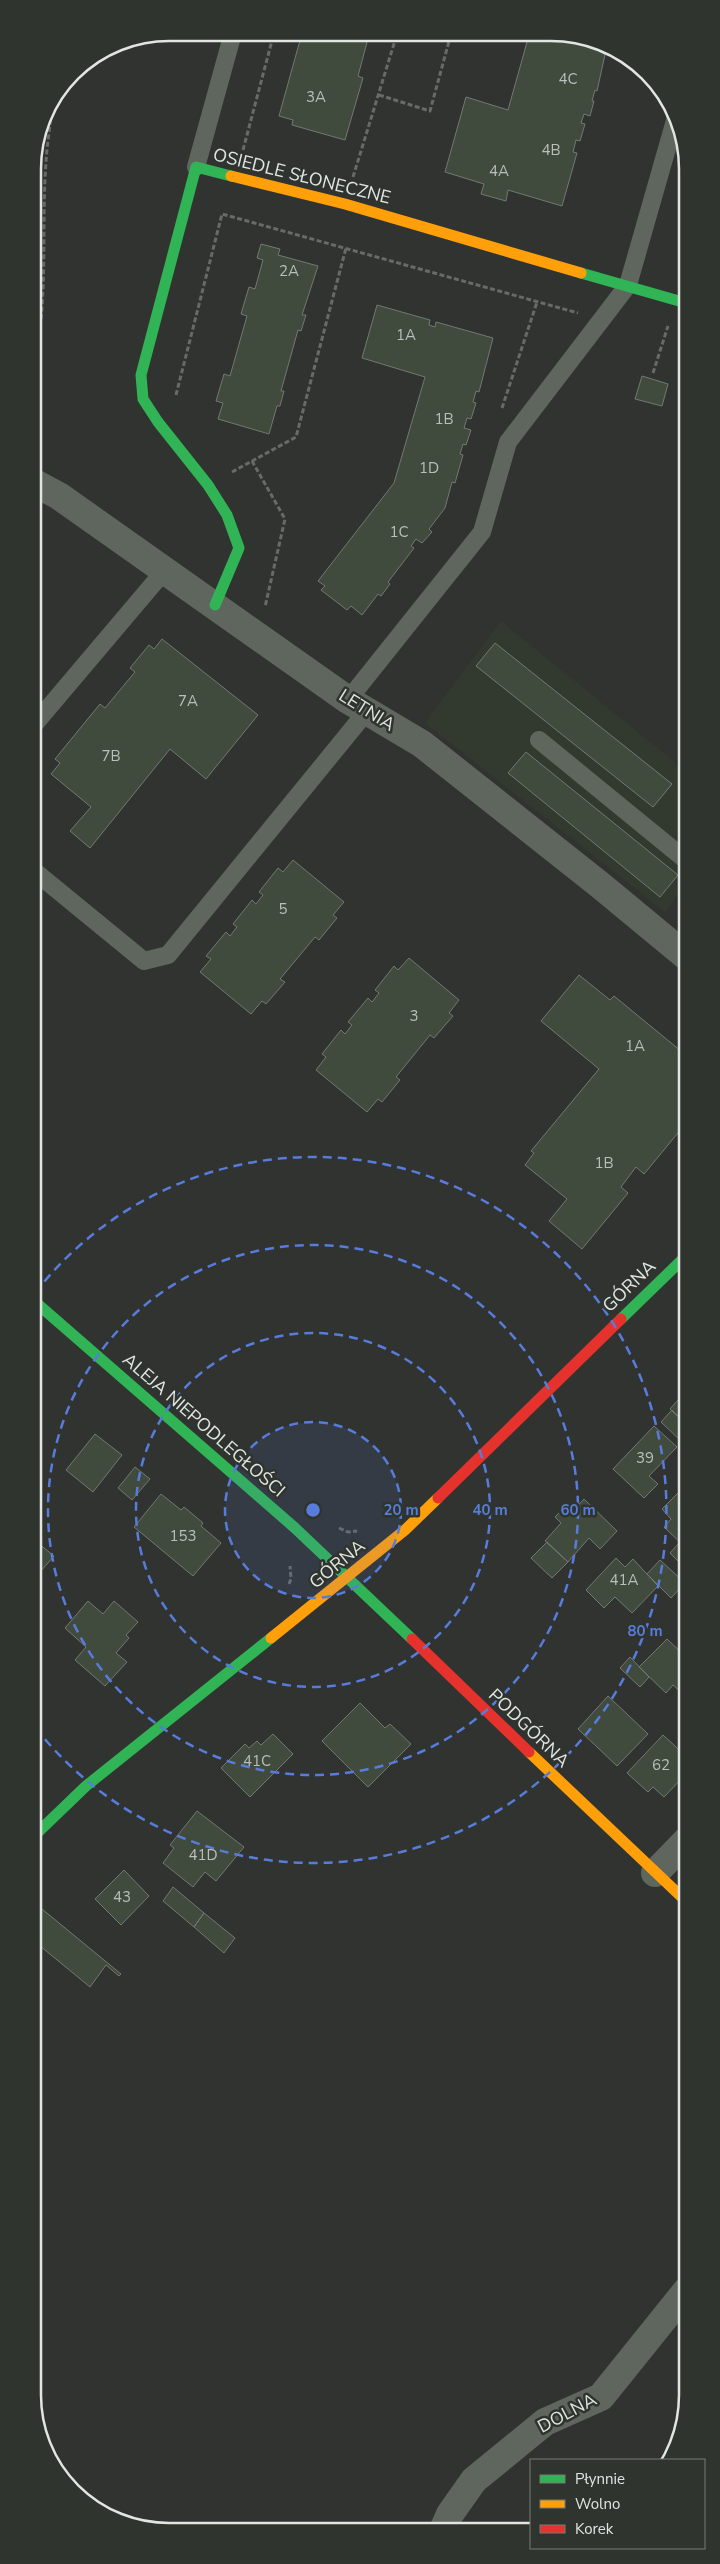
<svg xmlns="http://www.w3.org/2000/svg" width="720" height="2564" viewBox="0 0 720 2564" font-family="'Nunito Sans',sans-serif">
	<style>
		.built { fill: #323a30 }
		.building { fill: #404b3d; stroke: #757774 }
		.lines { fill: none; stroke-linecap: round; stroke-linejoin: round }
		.path { stroke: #676b66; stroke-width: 3; stroke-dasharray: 5 2.5; stroke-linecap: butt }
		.lane { stroke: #5f665d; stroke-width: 18 }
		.street { stroke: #5f665d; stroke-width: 28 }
		.fast { stroke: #30b455; stroke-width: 11 }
		.slow { stroke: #ff9f0a; stroke-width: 11 }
		.jam { stroke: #e5322d; stroke-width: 11 }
		.ring { fill: none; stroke: #587cdb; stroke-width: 2.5; stroke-dasharray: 9 6 }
		.labels { text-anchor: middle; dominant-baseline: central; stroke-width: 5; stroke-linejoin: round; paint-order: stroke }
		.number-label { font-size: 15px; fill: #babfb9 }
		.street-label { font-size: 18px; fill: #e2e6e2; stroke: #2f342e }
		.rim { fill: none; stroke: #e2e6e2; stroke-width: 2.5 }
		.centre { fill: #587cdb; stroke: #2f342e; stroke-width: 2.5 }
		.ring-label { font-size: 15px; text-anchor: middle; font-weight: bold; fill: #587cdb; stroke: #2f342e; stroke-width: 5; stroke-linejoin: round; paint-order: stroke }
	</style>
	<rect width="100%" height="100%" fill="#30332f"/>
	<path class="built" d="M501 621 687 772V884L665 912 425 723Z"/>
	<path class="building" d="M302 33 373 34 369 35 358 76 363 78 345 140 292 125 293 120 279 116Z
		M529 35H578L606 50 597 91 595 90 592 101H594L590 116 584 114 581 123 585 124 580 141 576 140 573 152 577 153 562 206 508 190 506 201 481 194 484 184 445 172 466 97 508 110Z
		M261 244 280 249 278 255 318 266 302 315H306L301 331 298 330 281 391H284L280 406H277L269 434 218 419 223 403 216 401 224 374 230 376 247 316 241 314 249 287 255 289 263 260 257 258Z
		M377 305 430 320 429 325 435 327 436 322 493 338 479 392 476 391 473 402 476 403 471 419 467 418 464 428 471 430 466 445 463 444 460 454 463 455 455 483 452 482 445 508 429 529 432 532 422 543 416 539 411 546 414 548 388 582 390 584 381 596 378 594 362 615 351 606 347 610 321 590 325 586 318 581 394 483 425 377 362 358Z
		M642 376 668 384 662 406 635 399Z
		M162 639 258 715 206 779 170 749 90 848 70 831 91 807 51 774 60 763 55 759 100 704 105 708 135 672 130 668 149 645 154 649Z
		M495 643 672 784 653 807 476 666Z
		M526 752 678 875 660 897 508 773Z
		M293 860 344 902 333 915 337 918 319 940 315 937 280 979 285 982 266 1004 262 1001 251 1014 200 972 211 959 206 956 226 932 230 936 237 927 233 924 252 900 256 904 263 895 259 892 278 868 283 872Z
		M409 958 459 1000 449 1013 453 1016 434 1038 430 1035 396 1077 400 1080 382 1102 378 1099 367 1112 316 1070 326 1057 322 1054 341 1030 345 1034 352 1025 348 1022 368 998 372 1002 379 993 375 990 394 966 398 970Z
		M579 975 610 1000 614 996 687 1056V1122L644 1174 636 1167 621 1187 628 1193 582 1249 549 1221 567 1199 525 1165 534 1153 531 1151 599 1069 541 1021Z
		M687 1378V1425L670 1409 686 1391 680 1385Z
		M672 1410 687 1425V1437L682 1442 661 1422Z
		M654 1426 677 1447 649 1476 658 1484 644 1498 613 1469Z
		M95 1434 122 1455 93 1492 66 1470Z
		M135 1467 150 1479 132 1500 118 1488Z
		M687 1484V1549L664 1527 671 1519 662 1509Z
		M161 1494 181 1510 184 1507 203 1523 201 1526 221 1543 193 1576 134 1527Z
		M584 1499 617 1531 600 1549 589 1538 568 1562 545 1541 561 1523 555 1517 563 1509 569 1515Z
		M33 1539 54 1556 33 1580Z
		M547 1542 568 1562 552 1578 531 1558Z
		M680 1542 687 1549V1570L670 1553Z
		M616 1558 625 1567 633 1559 658 1586 632 1613 615 1597 604 1608 586 1590Z
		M660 1560 685 1583 671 1598 647 1574Z
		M88 1601 103 1614 114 1601 138 1622 126 1635 129 1638 116 1653 127 1662 105 1686 75 1660 86 1647 65 1628Z
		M667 1639 684 1655 687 1652V1688L682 1693 673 1685 666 1693 639 1667Z
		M630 1657 649 1677 640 1687 620 1668Z
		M687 1688V1705L679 1697Z
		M608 1696 648 1734 617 1766 578 1729Z
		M360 1703 385 1728 390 1724 411 1744 368 1787 322 1741Z
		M273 1734 293 1754 250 1797 221 1768 245 1744 249 1748 257 1741 261 1745Z
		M663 1735 687 1757V1773L664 1797 653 1787 648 1792 627 1773Z
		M197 1811 244 1847 216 1881 205 1872 193 1887 163 1863 174 1848 170 1845Z
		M124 1870 149 1896 121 1925 95 1899Z
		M173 1887 204 1913 194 1927 163 1901Z
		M42 1909 121 1974 119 1976 106 1965 90 1987 34 1941V1921Z
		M204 1913 235 1938 224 1953 194 1927Z"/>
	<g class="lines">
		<path class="path" d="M379 95 430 111 451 34
			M243 150 274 33
			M353 177 397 34
			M33 371C49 303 41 231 46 162 47 142 51 121 53 101
			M653 373 668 326
			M176 395 222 214 578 313
			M502 408 537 302
			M252 461 285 519 265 607
			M232 472 296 437 346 248
			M339 1528 348 1532 357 1531
			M289 1584 291 1579 290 1566"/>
		<path class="lane" d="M196 167 233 33
			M348 700 482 532 508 442 628 285 676 117
			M33 726 165 570
			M539 740 687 861
			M33 870 144 961 168 955 367 711"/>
		<path class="street" d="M33 482 59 496 348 700 422 744 600 885 687 957
			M655 1873 687 1840
			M443 2530 450 2514 474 2480 545 2422 601 2397 687 2290"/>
		<path class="fast" d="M581 273 686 303
			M215 605 239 548 227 515 208 485 158 422 143 399 141 375 196 167 231 176
			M33 1300 295 1528 412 1639
			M621 1319 687 1255
			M33 1837 86 1786 271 1638"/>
		<path class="slow" d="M231 176 345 204 581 273
			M271 1638 405 1530 438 1498
			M529 1752 687 1902"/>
		<path class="jam" d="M438 1498 621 1319
			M412 1639 529 1752"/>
	</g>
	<circle cx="313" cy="1510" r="88" fill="#587cdb" fill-opacity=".12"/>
	<g class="ring">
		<circle cx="313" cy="1510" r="88"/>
		<circle cx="313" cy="1510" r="177"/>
		<circle cx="313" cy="1510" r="265"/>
		<path d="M35 1293A353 353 0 1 1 35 1727"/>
	</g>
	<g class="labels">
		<g class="number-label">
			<text x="568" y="79">4C</text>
			<text x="316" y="97">3A</text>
			<text x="551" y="150">4B</text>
			<text x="499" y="171">4A</text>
			<text x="289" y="271">2A</text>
			<text x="406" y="335">1A</text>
			<text x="444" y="419">1B</text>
			<text x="429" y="468">1D</text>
			<text x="399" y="532">1C</text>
			<text x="188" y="701">7A</text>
			<text x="111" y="756">7B</text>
			<text x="283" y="909">5</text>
			<text x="414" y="1016">3</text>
			<text x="635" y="1046">1A</text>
			<text x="604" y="1163">1B</text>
			<text x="645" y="1458">39</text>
			<text x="183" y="1536">153</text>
			<text x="624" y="1580">41A</text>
			<text x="257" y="1761">41C</text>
			<text x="661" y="1765">62</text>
			<text x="203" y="1855">41D</text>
			<text x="122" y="1897">43</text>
		</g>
		<g class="street-label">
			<text transform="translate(302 176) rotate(14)">OSIEDLE SŁONECZNE</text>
			<text transform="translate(367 710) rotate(32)">LETNIA</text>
			<text transform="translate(629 1286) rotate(-44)">GÓRNA</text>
			<text transform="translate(204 1425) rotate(41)">ALEJA NIEPODLEGŁOŚCI</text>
			<text transform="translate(337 1564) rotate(-39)">GÓRNA</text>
			<text transform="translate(529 1728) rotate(44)">PODGÓRNA</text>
			<text transform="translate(567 2413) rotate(-28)">DOLNA</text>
		</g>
	</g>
	<path d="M0 0H720V2564H0ZM169 41H551A128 128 0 0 1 679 169V2395A128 128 0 0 1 551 2523H169A128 128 0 0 1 41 2395V169A128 128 0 0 1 169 41Z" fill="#2f342e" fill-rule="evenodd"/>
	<path class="rim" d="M169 41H551A128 128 0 0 1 679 169V2395A128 128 0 0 1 551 2523H169A128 128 0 0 1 41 2395V169A128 128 0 0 1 169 41Z"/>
	<circle cx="313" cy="1510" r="8" class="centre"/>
	<g class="ring-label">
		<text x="401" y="1515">20 m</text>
		<text x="490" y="1515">40 m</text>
		<text x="578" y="1515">60 m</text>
		<text x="645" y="1636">80 m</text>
	</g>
	<rect x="530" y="2459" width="175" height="90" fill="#2f342e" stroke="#777b76"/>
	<rect x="540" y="2475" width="25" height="8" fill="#30b455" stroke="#777b76"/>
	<text x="575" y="2484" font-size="15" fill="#e2e6e2">Płynnie</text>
	<rect x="540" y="2500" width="25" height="8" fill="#ff9f0a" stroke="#777b76"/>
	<text x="575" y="2509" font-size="15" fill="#e2e6e2">Wolno</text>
	<rect x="540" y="2525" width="25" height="8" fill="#e5322d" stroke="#777b76"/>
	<text x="575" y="2534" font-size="15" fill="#e2e6e2">Korek</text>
</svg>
